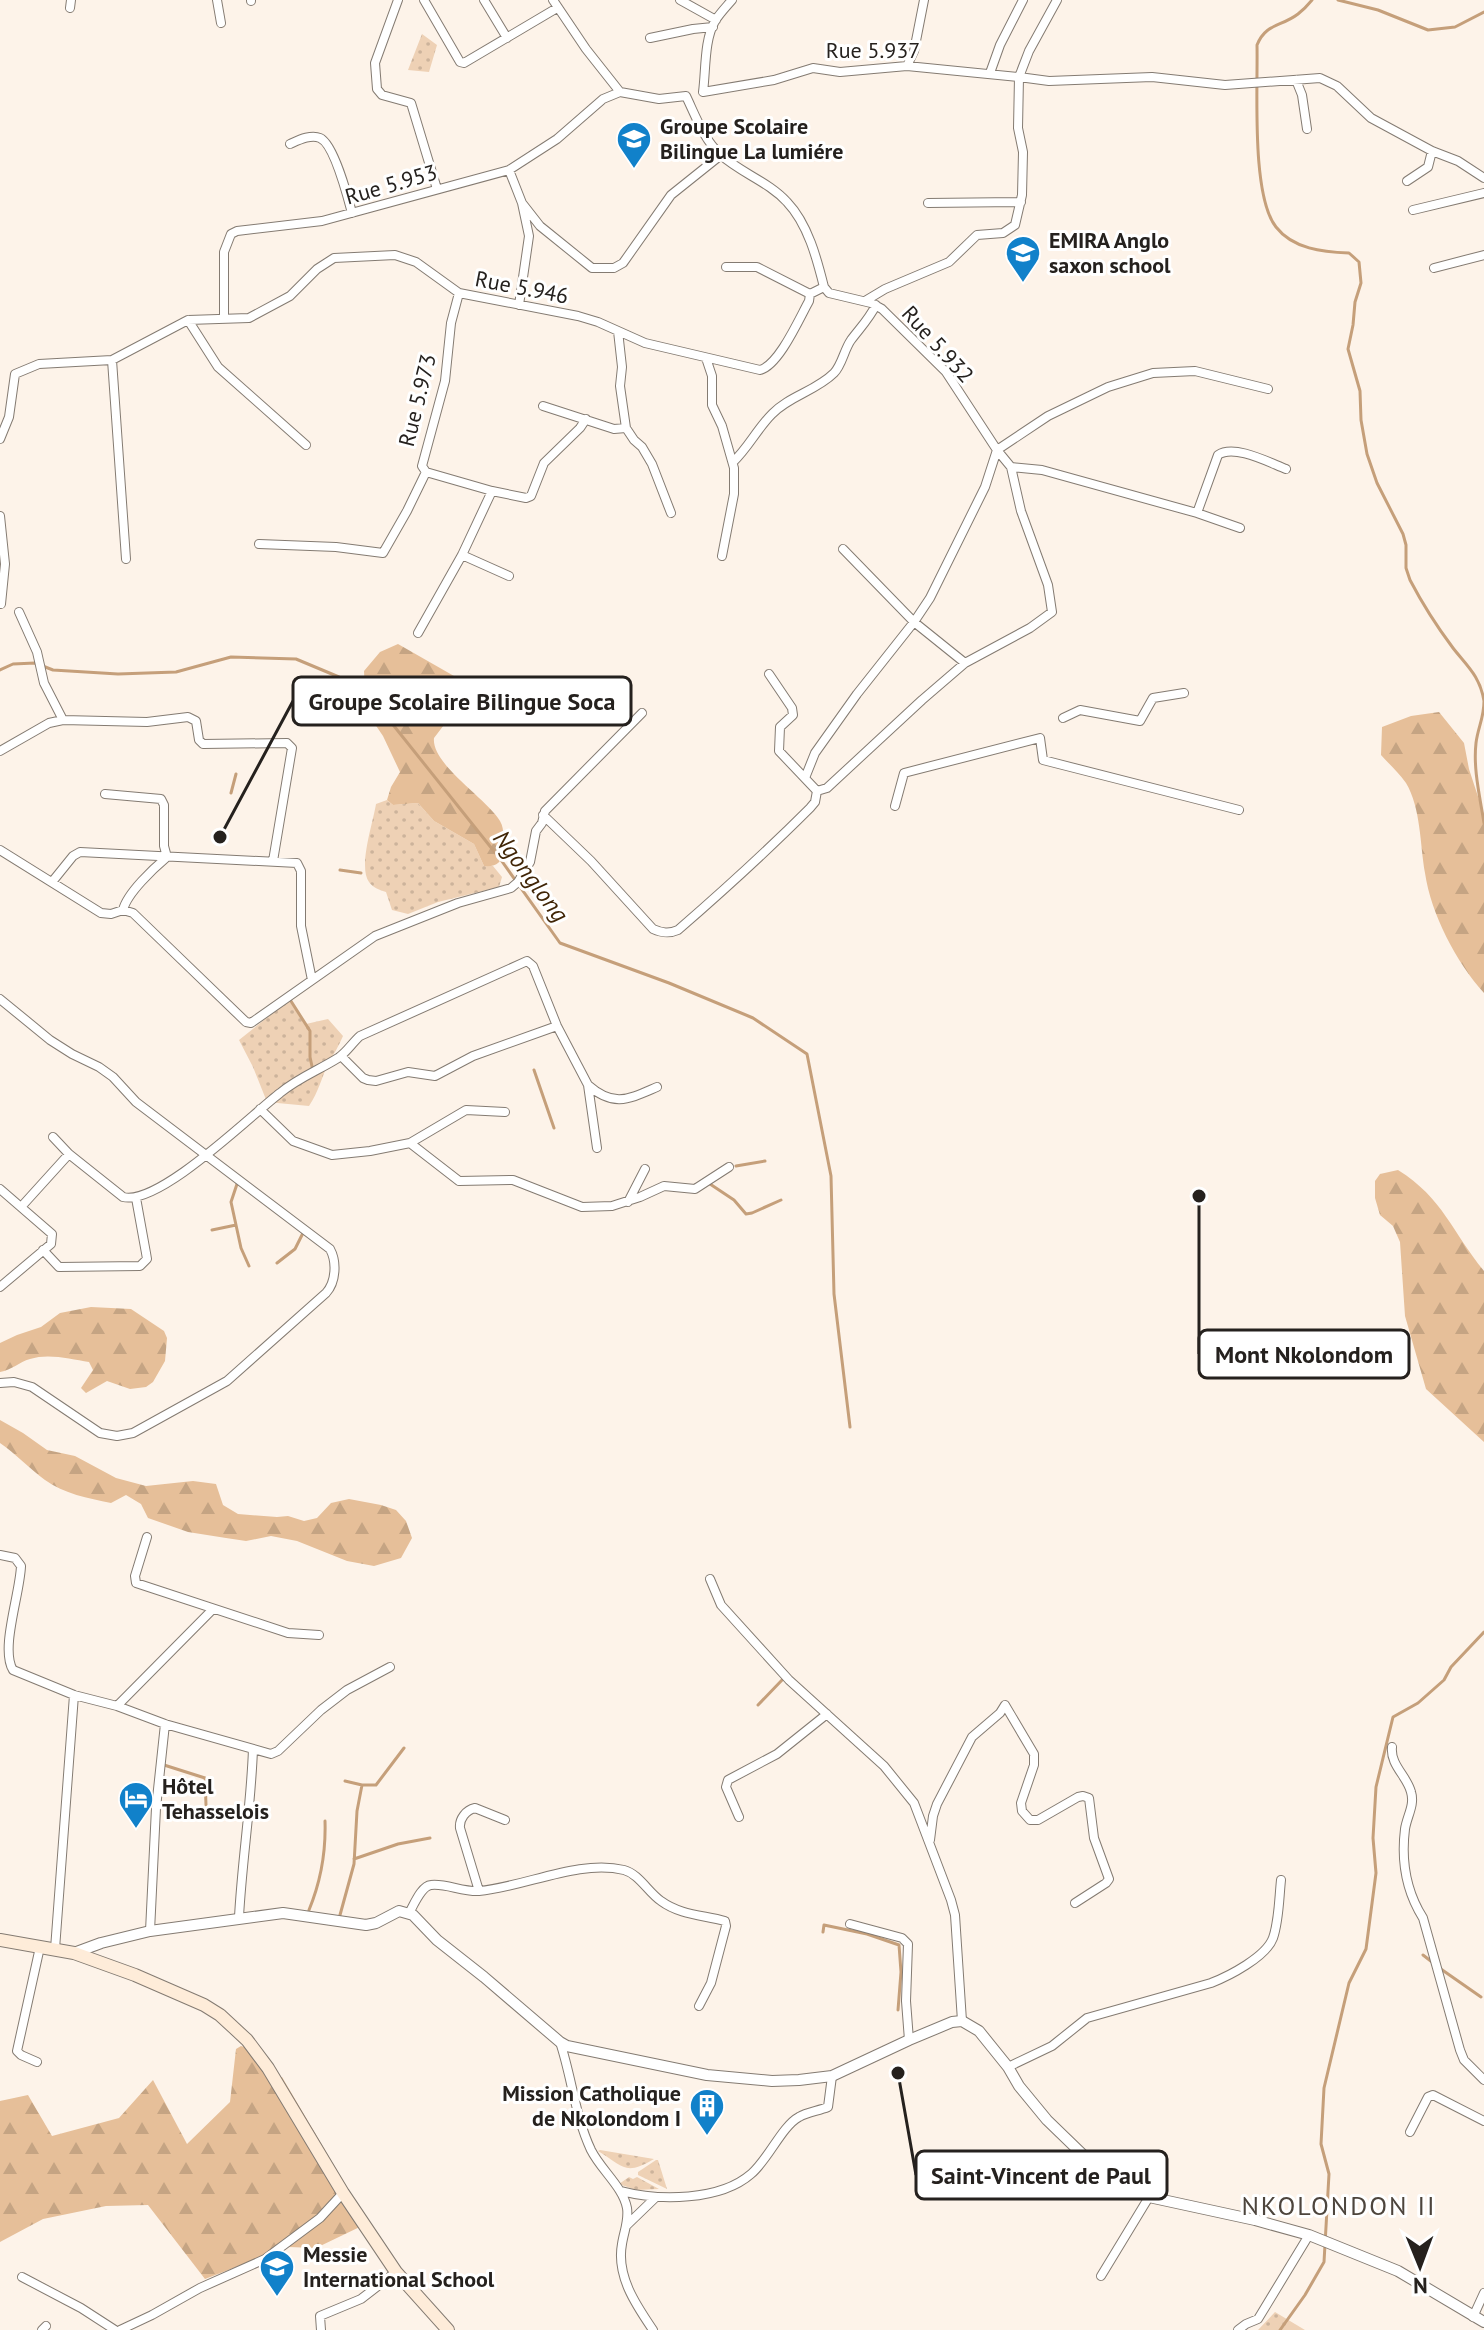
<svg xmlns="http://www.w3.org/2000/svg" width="1484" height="2330" viewBox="0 0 1484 2330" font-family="'PT Sans',sans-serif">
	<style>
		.grass { fill: url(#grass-dots) }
		.forest { fill: url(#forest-firs) }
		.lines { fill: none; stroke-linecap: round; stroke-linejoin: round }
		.stream { stroke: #c59f7a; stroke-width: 3 }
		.minor-casing { stroke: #847b72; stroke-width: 10 }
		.tertiary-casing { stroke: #847b72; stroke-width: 12 }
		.secondary-casing { stroke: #847b72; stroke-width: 14 }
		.minor { stroke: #fff; stroke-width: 8 }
		.tertiary { stroke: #fff; stroke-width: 10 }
		.secondary { stroke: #feecd9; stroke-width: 12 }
		.labels { text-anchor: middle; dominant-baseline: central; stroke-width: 6; stroke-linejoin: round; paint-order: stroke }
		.street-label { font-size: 22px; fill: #25211e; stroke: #fff }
		.poi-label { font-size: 22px; font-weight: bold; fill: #25211e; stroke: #fff; text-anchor: start }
		.water-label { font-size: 24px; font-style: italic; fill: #402506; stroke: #fff }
		.quarter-label { font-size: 26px; letter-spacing: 2px; fill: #4d453d; stroke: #fff }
		.leader { fill: none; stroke: #25211e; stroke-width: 3 }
		.callout-dot { fill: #25211e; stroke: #fff; stroke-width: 3 }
		.callout { fill: #fff; stroke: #25211e; stroke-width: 3 }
		.callout-label { font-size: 24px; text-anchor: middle; font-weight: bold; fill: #25211e }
	</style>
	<defs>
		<pattern id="grass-dots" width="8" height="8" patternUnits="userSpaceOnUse" patternTransform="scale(2)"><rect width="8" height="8" fill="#eed1b5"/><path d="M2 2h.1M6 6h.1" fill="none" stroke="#ccb39b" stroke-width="1.8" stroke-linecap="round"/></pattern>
		<pattern id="forest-firs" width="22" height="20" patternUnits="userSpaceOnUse" patternTransform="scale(2)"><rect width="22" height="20" fill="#e6bf99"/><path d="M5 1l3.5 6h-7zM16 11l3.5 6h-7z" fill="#c5a483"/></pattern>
	</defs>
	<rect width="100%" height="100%" fill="#fdf3e9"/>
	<path class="grass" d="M422 34 437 45 429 72 408 70Z
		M387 800 393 805 418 803 434 821 474 844 484 866H493L502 877 499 887 438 902 408 914 392 910 386 892C380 890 373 888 369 882 358 867 373 823 376 804Z
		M289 1000 306 1024 328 1019 343 1036C339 1046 333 1055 328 1064 321 1079 319 1091 309 1106L267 1102 253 1067 239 1040Z
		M600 2150 654 2159C625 2176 624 2167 598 2151Z
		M656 2160H658L667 2189 638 2175V2172Z
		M629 2177 633 2179 637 2177 659 2189 636 2190 619 2184Z
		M1275 2312 1305 2330H1258Z"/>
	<path class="forest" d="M398 644 468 684 463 700 434 738C431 764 486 798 500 821 506 831 501 841 505 852 500 863 497 867 484 866L474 844 434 821 418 803 393 805 387 800 391 787 400 772 383 736 366 711 364 671 380 652Z
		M1439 712 1464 743 1469 769 1484 815V993C1456 962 1431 914 1425 873 1420 845 1421 808 1406 783 1399 773 1389 764 1381 755L1382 727 1411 716Z
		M1398 1170C1443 1198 1452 1232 1484 1271V1442L1426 1389 1405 1316 1400 1242 1393 1226 1380 1215 1375 1198V1181L1380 1174Z
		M91 1307 131 1309 164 1331 167 1338 165 1361 153 1382 146 1387 130 1389 107 1381 86 1393 81 1388 93 1370 89 1362C71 1359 48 1353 30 1359 19 1362 12 1370 0 1372V1343L17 1335 41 1327 60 1313Z
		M0 1420 23 1433 47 1450 75 1456 116 1478 146 1486 193 1481 216 1484 223 1505 238 1514 277 1517 288 1516 304 1521 317 1518 331 1503 349 1499 381 1505 396 1510 406 1521 412 1538 401 1558 374 1566 347 1561 297 1541 271 1536 246 1541 226 1538 188 1532 148 1518 141 1504 126 1495 111 1503C88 1498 64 1494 45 1480 29 1468 16 1454 0 1443Z
		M241 2046 247 2048 272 2080 282 2077 368 2223 316 2248 288 2247 205 2279 148 2205 106 2206 43 2219 0 2242V2101L28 2095 52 2136 119 2118 153 2080 187 2144 230 2102 236 2049Z"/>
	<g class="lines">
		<path class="stream" d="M1312 0C1308 5 1303 10 1298 14 1281 27 1266 23 1257 45 1258 88 1251 195 1276 227 1293 249 1323 252 1349 253L1359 262 1361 283 1355 302 1353 325 1348 349 1360 391 1361 420 1367 454 1377 483 1403 534 1406 545V568L1410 580C1422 603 1438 628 1453 648 1467 666 1480 676 1484 701 1484 718 1478 727 1476 743 1473 769 1480 797 1484 823
			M1338 0 1378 10 1428 30 1455 27 1484 12
			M0 670 13 664 35 663 53 670 118 674 176 672 231 657 296 659 339 677 394 726 501 860 560 943 669 983 753 1018 807 1054 831 1176 834 1294 850 1427
			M231 793 236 774
			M340 870 361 873
			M289 998 310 1031V1057L313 1071
			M534 1070 554 1128
			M736 1166 765 1161
			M238 1181 231 1202 241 1248 249 1266
			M710 1184 734 1200 746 1214 752 1213 781 1200
			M212 1230 236 1225
			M277 1263 295 1249 303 1233
			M758 1705 783 1679
			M164 1765 205 1778 206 1805
			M345 1781 362 1785H376L404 1748
			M354 1859 398 1844 430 1838
			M309 1910C321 1881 326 1852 325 1821
			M340 1915 354 1864 357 1811 362 1785
			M823 1932 824 1925 867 1934 899 1945 901 1972 898 2010
			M1423 1955 1432 1962
			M1438 1967 1481 1997
			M1280 2330 1305 2295 1324 2262 1329 2174 1321 2144 1324 2088 1349 1983 1366 1949 1376 1873 1373 1838 1376 1787 1393 1717 1418 1703 1444 1680 1451 1667 1484 1632"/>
		<defs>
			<path id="minor" d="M217 0 221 23
				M398 0 375 63 377 89 382 95 411 103 437 189
				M424 0 460 62 464 63 557 8
				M484 0 507 38
				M680 0 716 20
				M732 0C726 7 720 13 715 21 704 40 706 70 703 92L774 80 813 68 840 72 907 66 1019 77 1018 128 1023 152 1022 195 1015 225 1003 233 977 235 949 262 885 289 865 301
				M1057 0 1029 51 1019 77 1049 81 1152 77 1225 85 1320 78 1337 86 1371 118 1432 151 1458 161 1484 178
				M251 1V0
				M70 8 71 0
				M650 38 693 29 713 27
				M907 66 914 51 924 0
				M990 73 1000 45 1023 0
				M1296 80 1302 95 1307 129
				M290 144C299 140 311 134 320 138 334 144 348 198 352 213
				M509 170 522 203 529 236 519 305
				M1407 181 1428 167 1432 151
				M522 203 540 226 592 268H614L623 263 671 195 721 155
				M928 203 1021 202
				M1413 210 1484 193
				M726 267H757L810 294
				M1434 268 1484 255
				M224 319V252L231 234 237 231 322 221 509 170 557 139 603 99 620 92
				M188 320 218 367 306 445
				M618 331 622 367 620 386 626 428 634 440 642 447 652 464 671 513
				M706 358 712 376V405L722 426 734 468V494L722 556
				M543 406 614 429 626 428
				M0 439 9 417 15 374 39 364 112 360
				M733 462C748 448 757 429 772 414 789 396 816 391 834 373 842 365 844 350 851 340 860 328 869 319 876 305
				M1011 467 1042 470 1197 513 1240 528
				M492 491 526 498 531 496 544 463 580 428 586 419
				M1197 513 1218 455C1234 444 1268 462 1286 469
				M0 516 5 564 1 604
				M259 544 336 547 383 553 407 511 426 472
				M843 549 914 622 965 663
				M462 555 509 576
				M126 559 112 360 188 320 249 318 290 296 317 269 334 258 395 255 416 262 459 293 578 316 598 322 645 343 760 370C779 365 799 319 809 301L810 294 824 287
				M19 612 37 652 44 683 63 720
				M418 633 462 555 492 491 426 472 422 466 445 381 451 323 459 293
				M769 674 792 708 793 715 780 727 779 751 817 791
				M1063 718 1080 710 1140 721 1153 698 1184 693
				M0 751 49 723 63 720 147 722 188 717 196 721 199 740 203 744 287 743 292 748 273 861
				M805 778 815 753 857 694 914 622 930 598 985 487 997 450 1048 416 1108 387 1153 373 1195 371 1268 389
				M105 794 161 799 164 805V846L167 857
				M895 806 904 773 1040 738 1043 760 1239 810
				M543 815 591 861 653 929C662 933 669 934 678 930 723 891 767 851 810 808L815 802 817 791 827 788 922 700 965 663 1030 628 1052 612 1048 585 1021 511 1011 467 997 450 946 372 882 309 871 303 829 293 824 287C817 259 808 224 787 202 769 182 741 173 721 155 704 140 696 117 686 96L659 99 620 92 586 49 553 0
				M0 850 101 913 111 914 123 910 133 913 246 1022 251 1023 375 936 458 903 511 888 518 882 530 862 536 831 542 823 545 811 642 713
				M52 882 73 856 80 852 297 863 301 871V926L312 980
				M123 910C127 893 154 868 167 857
				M0 999 50 1040 72 1054 99 1067 113 1077 136 1102 330 1249C337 1262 336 1282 326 1293L227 1381 133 1433 117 1436 100 1433 32 1387 14 1382 0 1383
				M341 1056 363 1078 368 1080 376 1081 408 1072 435 1076 473 1056 557 1026
				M588 1085 597 1148
				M260 1109 293 1141 332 1155 370 1151 410 1143 466 1110 505 1112
				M53 1137 69 1154 123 1197C159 1206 250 1116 280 1093 298 1078 319 1070 338 1058 347 1052 352 1043 360 1036L527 961 533 966 557 1026 588 1085C614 1108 629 1099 657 1087
				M410 1143 459 1181 513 1180 582 1207 612 1206 640 1197 664 1186 695 1189 729 1167
				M0 1189 52 1234 51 1244 0 1287
				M628 1202 645 1169
				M21 1207 69 1154
				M43 1250 59 1267 140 1266 147 1259 146 1253 136 1198
				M147 1537 135 1576 136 1583 288 1633 319 1635
				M0 1555 15 1558 21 1566C20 1594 0 1649 13 1670L74 1695 117 1706 165 1724 271 1754 278 1751 321 1710 347 1690 390 1667
				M710 1579 721 1605 789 1680 884 1766 914 1803 951 1900 955 1915 962 2021
				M117 1706 213 1609
				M1392 1747C1390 1765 1407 1776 1411 1792 1415 1805 1407 1816 1405 1829 1401 1861 1406 1891 1423 1918L1460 2050 1464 2060 1484 2080
				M739 1817 726 1787 728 1780 777 1754 827 1714
				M930 1840 933 1816 937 1804 972 1737 1000 1713 1005 1705 1034 1754V1765L1021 1803 1022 1811 1030 1820H1038L1078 1797 1083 1796 1089 1798 1094 1838 1109 1879 1106 1883 1075 1903
				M479 1891 460 1828C459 1819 466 1810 475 1808L505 1820
				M409 1913C414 1905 421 1886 431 1885 445 1883 463 1892 479 1891 525 1887 579 1859 624 1870 639 1874 648 1892 661 1901 680 1915 703 1915 725 1921L726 1926 711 1983 699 2006
				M239 1917C242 1861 251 1806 253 1749
				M850 1924 902 1938 908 1944 906 2001 909 2040
				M150 1931 156 1808 165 1724
				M55 1949 74 1695
				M560 2042C572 2078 575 2116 591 2150 601 2170 623 2187 627 2208 629 2221 624 2231 622 2244 616 2276 636 2305 653 2330
				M37 2062 21 2055 17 2051 40 1947
				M1008 2067 1052 2046 1087 2018 1211 1983C1229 1976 1266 1957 1273 1938 1279 1921 1279 1899 1281 1880
				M1410 2132 1428 2097 1433 2095 1484 2121
				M621 2191C659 2201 720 2201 751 2174 768 2160 782 2126 799 2117 807 2112 818 2111 828 2107L832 2076
				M627 2225 655 2198
				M1101 2276 1149 2197
				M22 2277 81 2308 115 2330
				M1473 2317 1484 2293
				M42 2330 46 2326
				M120 2330 152 2315 200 2288 265 2259 320 2218 343 2193
				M321 2330 320 2316 361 2299 396 2272
				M1238 2330 1246 2324 1258 2319 1309 2235"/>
			<path id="tertiary" d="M74 1953 101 1943 150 1931 283 1913 366 1925 376 1923 399 1911 413 1915 437 1940 484 1977 560 2042 567 2046 707 2075 772 2081 799 2080 832 2076 909 2040 952 2022 962 2021 979 2031 1008 2067 1019 2086 1047 2120 1109 2180 1149 2197 1255 2220 1309 2235 1398 2271 1484 2322"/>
			<path id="secondary" d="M0 1940 74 1953 135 1975 204 2005 220 2015 247 2040 268 2068 343 2193 396 2272 448 2330"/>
		</defs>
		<use href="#minor" class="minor-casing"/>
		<use href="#tertiary" class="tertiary-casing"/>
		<use href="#secondary" class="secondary-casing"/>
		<use href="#minor" class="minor"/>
		<use href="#tertiary" class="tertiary"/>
		<use href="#secondary" class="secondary"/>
	</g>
	<defs>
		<symbol id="school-pin" viewBox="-11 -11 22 30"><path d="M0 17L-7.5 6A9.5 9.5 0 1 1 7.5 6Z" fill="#1181ca" stroke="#fff"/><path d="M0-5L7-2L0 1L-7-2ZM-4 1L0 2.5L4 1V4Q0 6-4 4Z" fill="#fff"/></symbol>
		<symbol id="hotel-pin" viewBox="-11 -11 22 30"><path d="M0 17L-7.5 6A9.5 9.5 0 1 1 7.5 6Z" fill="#1181ca" stroke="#fff"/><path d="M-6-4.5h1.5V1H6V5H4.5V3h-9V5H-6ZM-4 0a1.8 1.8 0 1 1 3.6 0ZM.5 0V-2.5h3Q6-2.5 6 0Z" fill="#fff"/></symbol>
		<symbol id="building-pin" viewBox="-11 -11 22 30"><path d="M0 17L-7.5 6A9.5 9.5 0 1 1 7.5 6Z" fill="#1181ca" stroke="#fff"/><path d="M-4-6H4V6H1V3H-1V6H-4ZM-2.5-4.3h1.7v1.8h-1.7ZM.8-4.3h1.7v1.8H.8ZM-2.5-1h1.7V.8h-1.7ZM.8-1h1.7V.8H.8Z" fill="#fff"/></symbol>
	</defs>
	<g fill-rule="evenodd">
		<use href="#school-pin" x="614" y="119" width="40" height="54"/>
		<use href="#school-pin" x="1003" y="233" width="40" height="54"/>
		<use href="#hotel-pin" x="116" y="1779" width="40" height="54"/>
		<use href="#building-pin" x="687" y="2086" width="40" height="54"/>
		<use href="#school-pin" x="257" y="2247" width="40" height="54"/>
	</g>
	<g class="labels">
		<g class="street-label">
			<text x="873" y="50">Rue 5.937</text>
			<text transform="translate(391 184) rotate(-16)">Rue 5.953</text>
			<text transform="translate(522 287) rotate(11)">Rue 5.946</text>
			<text transform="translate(938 344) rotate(48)">Rue 5.932</text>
			<text transform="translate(417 400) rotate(-76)">Rue 5.973</text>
		</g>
		<g class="poi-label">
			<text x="660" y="126">Groupe Scolaire<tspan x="660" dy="25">Bilingue La lumiére</tspan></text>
			<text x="1049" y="240">EMIRA Anglo<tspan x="1049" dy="25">saxon school</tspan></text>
			<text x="162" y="1786">Hôtel<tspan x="162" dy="25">Tehasselois</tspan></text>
			<text x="681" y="2093" text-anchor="end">Mission Catholique<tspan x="681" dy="25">de Nkolondom I</tspan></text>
			<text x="303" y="2254">Messie<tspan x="303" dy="25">International School</tspan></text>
		</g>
		<g class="water-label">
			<text transform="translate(531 876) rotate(53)">Ngonglong</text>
		</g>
		<g class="quarter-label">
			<text x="1339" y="2205">NKOLONDON II</text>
		</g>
	</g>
	<path class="leader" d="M220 837L293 701M1199 1196L1199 1354M898 2073L916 2175"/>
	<g class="callout-dot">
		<circle cx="220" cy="837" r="8"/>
		<circle cx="1199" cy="1196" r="8"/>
		<circle cx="898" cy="2073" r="8"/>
	</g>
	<g class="callout">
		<rect x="293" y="677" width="338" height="48" rx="8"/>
		<rect x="1199" y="1330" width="210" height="48" rx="8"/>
		<rect x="916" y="2151" width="251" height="48" rx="8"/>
	</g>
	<g class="callout-label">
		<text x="462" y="710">Groupe Scolaire Bilingue Soca</text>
		<text x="1304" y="1363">Mont Nkolondom</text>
		<text x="1041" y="2184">Saint-Vincent de Paul</text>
	</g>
	<g transform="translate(1420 2266) rotate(179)" stroke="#ffffff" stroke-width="6" paint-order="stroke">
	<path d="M0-6L14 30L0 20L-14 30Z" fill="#25211e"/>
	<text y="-12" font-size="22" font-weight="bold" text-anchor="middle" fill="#25211e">N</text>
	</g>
</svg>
